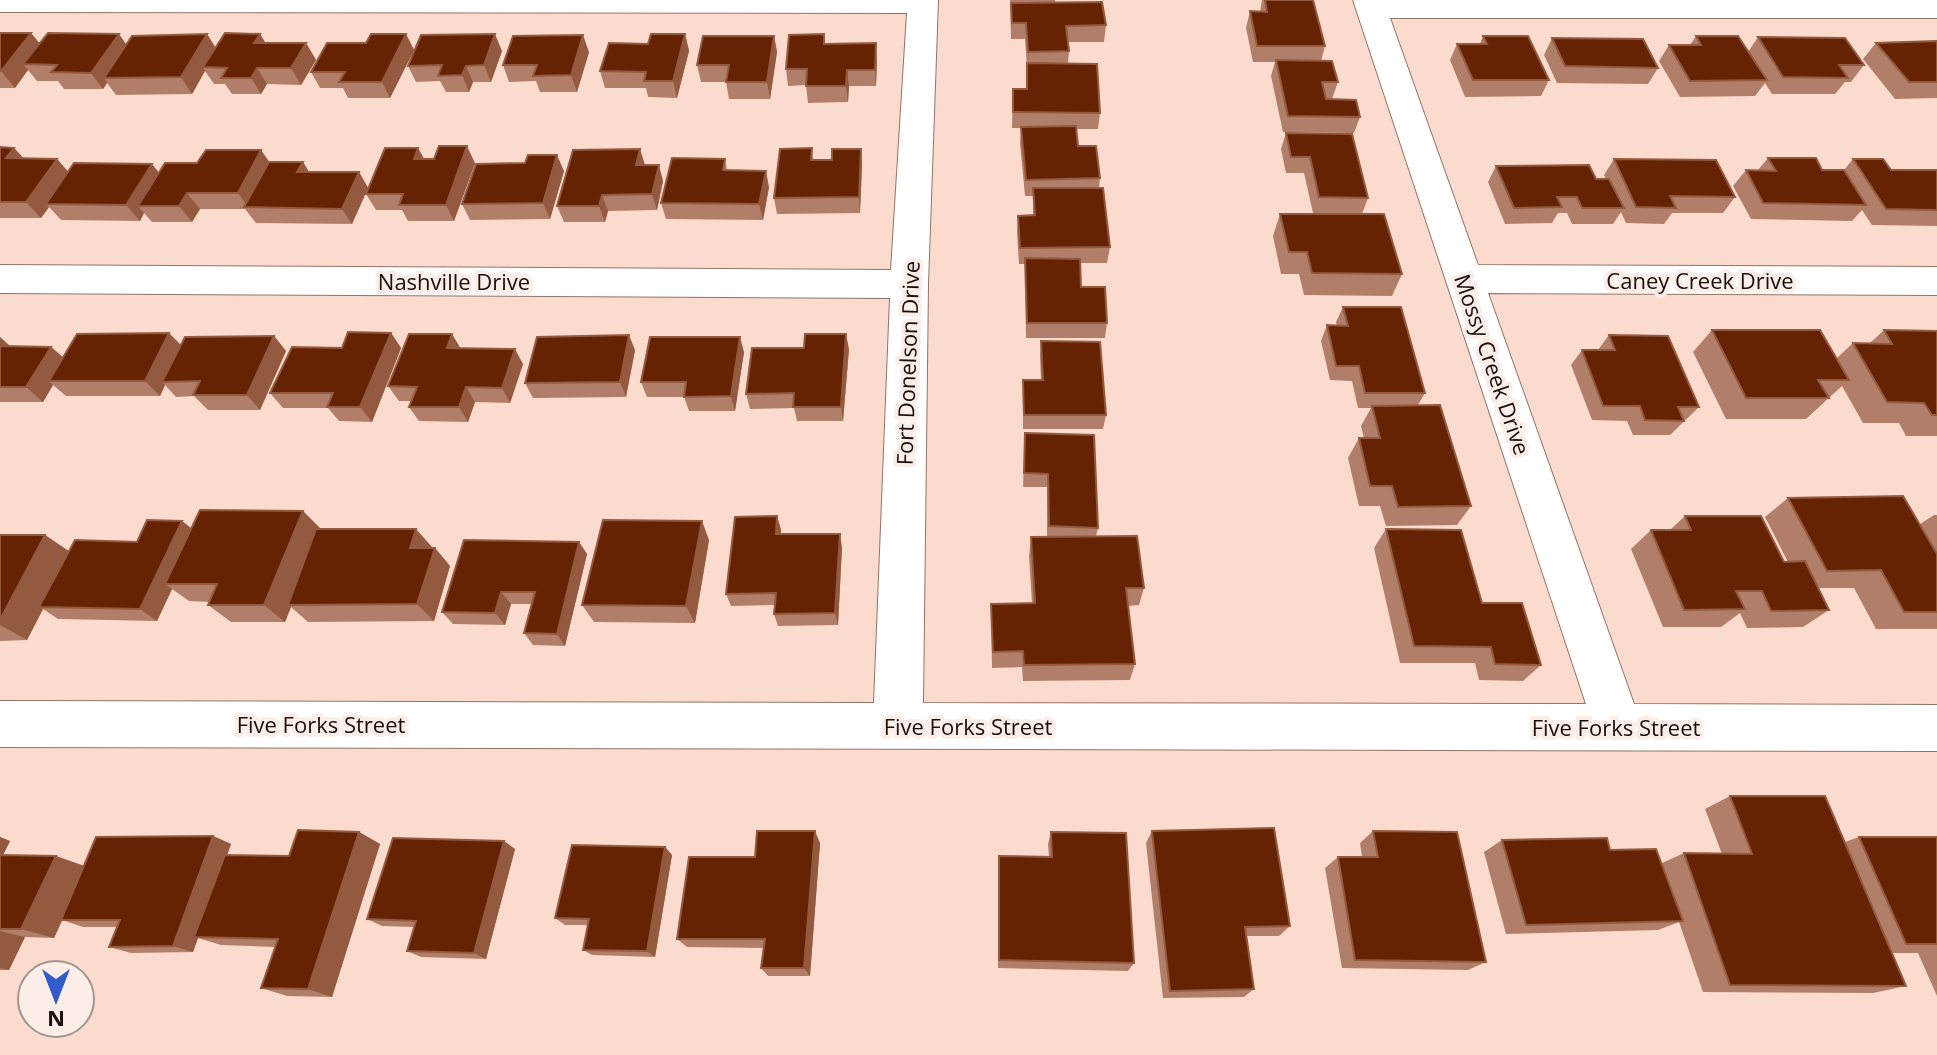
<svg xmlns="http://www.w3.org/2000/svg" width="1937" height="1055" viewBox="0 0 1937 1055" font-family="'Open Sans',sans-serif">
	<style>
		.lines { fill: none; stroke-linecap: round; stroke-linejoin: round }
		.minor-casing { stroke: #917469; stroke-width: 2 }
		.minor { fill: #fff; fill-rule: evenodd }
		.wall { fill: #b17f69 }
		.shaded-wall { fill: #935a40 }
		.building { fill: #662303; stroke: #935a40; stroke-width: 2 }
		.labels { text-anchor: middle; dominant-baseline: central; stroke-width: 8; stroke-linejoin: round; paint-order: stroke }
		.street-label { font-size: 22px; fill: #1a0f0b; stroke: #fbeee8 }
	</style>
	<rect width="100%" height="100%" fill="#fcdbcf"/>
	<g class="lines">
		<defs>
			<path id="minor" d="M0 0H938L928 284 923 703 1586 704 1353 0H1937V18H1390L1478 265 1937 267V295L1488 293 1634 704 1937 705V751L0 747V701L874 703 890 298 0 293V265L891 270 907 13 0 12Z"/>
		</defs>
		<use href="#minor" class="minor-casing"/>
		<use href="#minor" class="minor"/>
	</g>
	<path class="wall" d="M1010 0H1055V3L1106 25 1104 42H1068L1069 51 1068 64 1100 113 1098 129H1076L1078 146 1100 178 1099 188 1110 247 1107 263H1080L1081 287 1107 323 1105 338H1026L1025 264H1019L1017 232 1018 216 1033 215V196H1025L1020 143 1021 128H1012L1013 89H1026L1027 67 1025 39H1011Z
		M1262 0H1313L1325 46 1321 61 1338 82 1332 99 1360 117 1354 133 1283 132 1271 76 1275 62H1253L1246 28 1250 11 1260 12Z
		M0 33H31L40 44 126 45 207 34 216 48 260 34 265 43H306L316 60 301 85 267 84 261 94H232L225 84H214L205 71 192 94 116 95 107 83 103 89H64L58 81H37L28 70 15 88H0Z
		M406 34 414 50 390 98H348L343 88H320L311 72 366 43Z
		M685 34 689 51 677 98 648 97 646 88H605L600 71Z
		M774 36 777 52 770 99H729L726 82H701L697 65Z
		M1483 36 1549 80 1541 96 1465 97 1450 60 1457 44H1480Z
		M1696 36 1748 52 1758 37 1864 65 1851 82H1845L1835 94H1772L1765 83 1755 96 1680 97 1659 61 1669 45H1690Z
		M1552 38 1658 68 1648 84 1557 83 1544 55Z
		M1937 41V98L1895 99 1863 59 1876 43Z
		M826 44 877 60 876 86H849L848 102 808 103 806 85 788 86 786 69Z
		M502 51 491 82H473L469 92H446L440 81 416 82 408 66Z
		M589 52 577 92H540L536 81 509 82 503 65Z
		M1286 133 1368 198 1362 214 1313 213 1304 173H1286L1281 149Z
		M0 147 14 148 24 159H57L68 172H159L261 150 269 162H303L309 172H359L368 188 352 224 256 223 245 209H200L192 222H152L144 213 140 221 61 220 49 207 41 218H0Z
		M418 148 424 159 475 163 454 221H408L402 210H376L366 194Z
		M812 148 813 160H832L861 149 862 165 860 213 777 214 774 198Z
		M1768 158 1822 170H1844L1853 159 1891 170H1937V226L1872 225 1862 210 1852 221 1751 219 1733 186 1746 170H1758Z
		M725 159 727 170 769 187 763 220 666 219 661 203Z
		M1614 159 1735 197 1723 213H1672L1664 224 1626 223 1621 212 1613 224H1572L1567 213H1558L1552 223 1505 224 1488 182 1496 166 1596 179H1606L1604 175Z
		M645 165 663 181 657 210 608 211 605 222H564L557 206Z
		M564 171 550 219 470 220 462 204Z
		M1280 214 1402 274 1392 296 1304 295 1299 274H1281L1273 236Z
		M1343 307 1425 393 1418 405 1471 506 1457 525 1386 526 1380 506H1359L1348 458 1359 438H1364L1361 426 1371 408H1358L1352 381 1330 380 1321 341 1327 325 1337 326 1336 322Z
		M1712 330 1837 358 1853 343H1870L1884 330 1937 331V436H1906L1899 423H1863L1842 386 1806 419H1726L1693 352Z
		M169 333 180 345 274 336 286 351 260 410H208L194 396 176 397 165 385 160 396H66L53 385 43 402H0V337L11 347H51L63 357Z
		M391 333 401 348 372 422 339 421 328 408H283L270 393 342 348Z
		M1609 335 1699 407 1670 435H1633L1627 421 1592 420 1571 365 1582 350H1598Z
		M1041 341 1106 415 1103 429H1023V380H1041L1040 356Z
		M460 348 523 364 510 403 475 402 468 422 419 421 409 407 411 401H399L388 386Z
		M849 349 843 421H797L794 408 750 409 746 394Z
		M635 350 626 397 533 398 525 383Z
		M744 352 735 411H689L684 397H647L641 382Z
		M1025 433 1098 528 1096 536 1144 588 1139 605 1128 606 1135 664 1130 680 1023 681 1022 667 992 668 991 604 1032 603 1029 556 1031 537H1047V487H1023Z
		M1788 498 1920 524 1934 515H1937V629H1876L1854 588H1818L1829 610 1803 627 1747 628 1740 613 1721 627H1663L1631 549 1651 530H1670L1685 516 1784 562H1788L1765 517Z
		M777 516 781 530V534L842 547 838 625 778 626 774 614 775 605 731 606 726 594Z
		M182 521 191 528 321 529 435 548 450 566 434 621 308 622 291 607 285 622H231L208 605 209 602 189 601 172 589 157 621 58 619 43 609 27 640 0 641V535H45L69 551 137 542Z
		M1386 529 1482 603 1541 665 1523 681 1479 680 1475 663H1400L1374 548Z
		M709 540 695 623 594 622 582 605Z
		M579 542 587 554 565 646 533 645 524 633 532 604H511L505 625 453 624 442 612Z
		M1730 796 1845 842 1859 837H1937V996L1918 953H1892L1906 986 1873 993 1703 992 1679 922 1658 930 1506 934 1484 852 1502 840 1662 863 1684 853 1722 854 1705 809Z
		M1152 831 1290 926 1279 936H1246L1254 989 1244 997 1163 998 1146 843Z
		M1373 831 1486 962 1468 970 1342 968 1325 868 1338 857H1362L1360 843Z
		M359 832 380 844 332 997 287 996 261 988 276 947 221 945 198 938 193 952 131 953 109 947 118 927H83L62 920 54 938 25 937 9 970H0V837L10 841 3 855 56 856 84 866 213 836 231 844 227 855 289 856Z
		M1051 832 1134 963 1128 971 998 968 999 856 1049 857 1048 844Z
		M820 843 810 976H768L761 968 763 948 687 947 677 939 755 857Z
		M665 847 672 855 655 957 592 955 583 950 588 925H565L555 918Z
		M515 849 486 959 421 957 407 951 414 927 382 926 367 919Z"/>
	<path class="shaded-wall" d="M31 33 45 50 23 64 28 70 15 88 1 71Z
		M119 34 131 51 104 78 107 83 103 89 91 73Z
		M207 34 217 51 203 67 205 71 192 94 181 77Z
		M260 34 270 50 254 43Z
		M406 34 414 50 390 98 382 82Z
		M495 34 502 51 491 82 484 65Z
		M685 34 689 51 677 98 673 81Z
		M583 35 589 52 577 92 571 75Z
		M774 36 777 52 770 99 767 82Z
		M306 43 316 60 301 85 291 68Z
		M876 43 877 60 876 86 875 70Z
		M466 66 473 82 469 92 462 75Z
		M257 68 267 84 261 94 251 78Z
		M847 70 849 86 848 102 846 86Z
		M467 146 475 163 454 221 446 205Z
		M14 148 29 164 6 158Z
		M418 148 427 164 414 159Z
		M640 149 645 165H636Z
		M861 149 862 165 860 213 859 197Z
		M261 150 272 166 248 207 238 193Z
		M557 155 564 171 550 219 543 203Z
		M57 159 71 175 46 204 49 207 41 218 26 202Z
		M303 162 313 179 297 172Z
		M152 164 165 180 138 206 144 213 140 221 126 205Z
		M659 165 663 181 657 210 652 194Z
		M766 171 769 187 763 220 759 204Z
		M359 172 368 188 352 224 342 209Z
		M187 193 200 209 192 222 179 206Z
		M602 195 608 211 605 222 599 206Z
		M169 333 184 348 162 382 165 385 160 396 145 381Z
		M391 333 401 348 372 422 360 407Z
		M452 334 461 349 447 348Z
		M846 334 849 349 843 421 841 407Z
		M629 335 635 350 626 397 620 382Z
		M274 336 286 351 260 410 247 395Z
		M0 337 11 347 0 360Z
		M740 337 744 352 735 411 731 396Z
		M51 347 68 362 49 381 53 385 43 402 26 387Z
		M515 349 523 364 510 403 502 388Z
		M466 387 475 402 468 422 459 407Z
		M303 511 322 530 288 605 291 607 285 622 264 605Z
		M777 516 781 530 780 547 776 534Z
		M182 521 198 534 165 584 172 589 157 621 140 609Z
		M702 521 709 540 695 623 686 606Z
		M416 529 432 547 410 548Z
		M840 534 842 547 838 625 835 613Z
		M45 535 71 553 39 607 43 609 27 640 0 625V620Z
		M579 542 587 554 565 646 557 634Z
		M435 548 450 566 434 621 417 604Z
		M501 592 511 604 505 625 495 613Z
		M815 831 820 843 810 976 804 968Z
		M359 832 380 844 332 997 308 989Z
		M213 836 231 844 198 937H194L198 938 193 952 173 946Z
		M0 837 10 841 0 861Z
		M504 841 515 849 486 959 474 953Z
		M665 847 672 855 655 957 647 951Z
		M56 856 87 867 54 938 21 929Z
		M0 931 25 937 9 970 0 968Z"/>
	<path class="building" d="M1265 0H1313L1325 46H1257L1250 11 1267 12Z
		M1102 2 1106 25 1066 26 1069 51 1028 52 1026 23H1012L1011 3Z
		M0 33H31L1 71H0Z
		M48 33 119 34 91 73 51 72 57 65 23 64Z
		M225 33 260 34 254 43H306L291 68H257L251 78H221L227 68 203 67Z
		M207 34 181 77 104 78 132 36Z
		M371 34H406L382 82H339L345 72H311L327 43H366Z
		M495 34 484 65 466 66 462 75 438 76 442 65 408 66 421 35Z
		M651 34H685L673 81H644L646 72 600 71 609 43 648 44Z
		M824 34V44L876 43 875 70H847L846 86H806L807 69H786L789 35Z
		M583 35 571 75 533 76 537 65H503L513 36Z
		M703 36H774L767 82H726L729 65H697Z
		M1483 36H1528L1549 80H1473L1457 44H1487Z
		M1696 36H1738L1767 80 1690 81 1669 45H1701Z
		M1758 37 1845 38 1864 65H1839L1848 78 1783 77Z
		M1552 38 1643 39 1658 68 1565 66Z
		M1937 41V82H1909L1876 43Z
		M1276 60 1332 61 1338 82H1322L1326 99 1356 100 1360 117 1288 116Z
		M1027 63 1097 64 1100 113 1013 112V89H1027Z
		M1076 126 1078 146H1096L1100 178 1026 180 1021 127Z
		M1286 133 1352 134 1368 198 1319 197 1310 157H1291Z
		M439 146H467L446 205H399L403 194H366L385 148H418L414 159H434Z
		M0 147 14 148 6 158 57 159 26 202H0Z
		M812 148 811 160H832V149H861L859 197 774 198 780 149Z
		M640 149 636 165H659L652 194 602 195 599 206H557L573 150Z
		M206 150H261L238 193H187L179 206H138L165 163H197Z
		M528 155H557L543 203 462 204 476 164 525 163Z
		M672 158 725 159 723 170 766 171 759 204 661 203Z
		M1768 158H1816L1822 170H1844L1866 205 1763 203 1746 170 1776 171Z
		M1614 159 1716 160 1735 197 1670 196 1676 208 1636 207Z
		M1853 159H1883L1891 170H1937V210L1886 209Z
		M269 162H303L297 172H359L342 209 244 207Z
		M74 163 152 164 126 205 46 204Z
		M1589 165 1596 179H1609L1624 208H1582L1577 197H1557L1562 207 1514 208 1496 166Z
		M1033 188H1103L1110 247 1020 248 1018 216 1035 215Z
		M1280 214H1384L1402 274 1312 273 1307 252H1289Z
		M1025 258 1080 259 1081 287H1105L1107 323H1027Z
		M1343 307H1401L1425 393H1365L1359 366H1336L1327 325 1348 326Z
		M1712 330H1820L1849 380H1818L1829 398H1746Z
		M1884 330 1937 331V415H1932L1924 403 1887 402 1853 343 1892 344Z
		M348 332 391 333 360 407H327L333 393H270L292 347 342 348Z
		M169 333 145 381H49L77 334Z
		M409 334H452L447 348 515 349 502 388 466 387 459 407H409L417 387 388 386Z
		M805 334H846L841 407H793L794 393 746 394 752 348H804Z
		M629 335 620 382 525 383 537 337Z
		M1609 335 1668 336 1699 407H1678L1684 421 1645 420 1640 406H1603L1582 350H1615Z
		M274 336 247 395H193L200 381 162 382 185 337Z
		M650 337H740L731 396 684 397 686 382H641Z
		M1041 341 1100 342 1106 415H1024L1023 380H1043Z
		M0 346 51 347 26 387H0Z
		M1440 405 1471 506 1398 507 1392 486H1370L1359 438H1380L1372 406Z
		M1025 433 1094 435 1098 528 1049 526 1048 474 1024 473Z
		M1903 496 1937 554V612H1904L1881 570 1827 571 1788 498Z
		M200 510 303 511 264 605H208L217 584H165Z
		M777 516 776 534H840L835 613 774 614 776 593 726 594 735 517Z
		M1685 516H1761L1784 562 1805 561 1829 610 1771 611 1762 591H1736L1745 609 1684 610 1651 530H1691Z
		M147 520 182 521 140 609 39 607 75 540 137 542Z
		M603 520 702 521 686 606 582 605Z
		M316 529H416L410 548H435L417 604 288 605Z
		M1386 529 1461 530 1482 603H1522L1541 665 1495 664 1491 647 1414 646Z
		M0 535H45L0 620Z
		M1137 536 1144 588H1126L1135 664 1024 665 1023 651 993 652 991 604 1035 603 1031 537Z
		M464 540 579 542 557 634 524 633 535 592H501L495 613 442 612Z
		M1730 796H1825L1906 986 1730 985 1684 853 1752 854Z
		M1274 828 1290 926 1245 927 1254 989 1170 991 1152 831Z
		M298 830 359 832 308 989 261 988 278 939 194 937 225 855 289 856Z
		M757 831H815L804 968H761L765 939H677L689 857H755Z
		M1373 831 1457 832 1486 962 1355 960 1338 857H1378Z
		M1051 832 1126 833 1134 963 999 960V856L1052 857Z
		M213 836 173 946 109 947 120 920H61L96 837Z
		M1859 837H1937V944H1906Z
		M393 838 504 841 474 953 407 951 416 921 367 919Z
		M1607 838 1610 850 1656 849 1683 921 1526 925 1502 840Z
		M572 845 665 847 647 951 583 950 589 919 555 918Z
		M0 855 56 856 21 929H0Z"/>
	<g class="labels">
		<g class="street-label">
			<text x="1700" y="280">Caney Creek Drive</text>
			<text x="454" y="281">Nashville Drive</text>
			<text transform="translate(907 363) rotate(-88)">Fort Donelson Drive</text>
			<text transform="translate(1493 364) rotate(71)">Mossy Creek Drive</text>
			<text x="321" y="724">Five Forks Street</text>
			<text x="968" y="726">Five Forks Street</text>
			<text x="1616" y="727">Five Forks Street</text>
		</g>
	</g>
	<g transform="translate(56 999) rotate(180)"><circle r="38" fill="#fbeee8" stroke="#a19590" stroke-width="2"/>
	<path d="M0-6L14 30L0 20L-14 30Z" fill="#315aca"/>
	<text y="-12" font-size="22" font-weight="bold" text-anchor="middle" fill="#1a0f0b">N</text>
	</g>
</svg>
